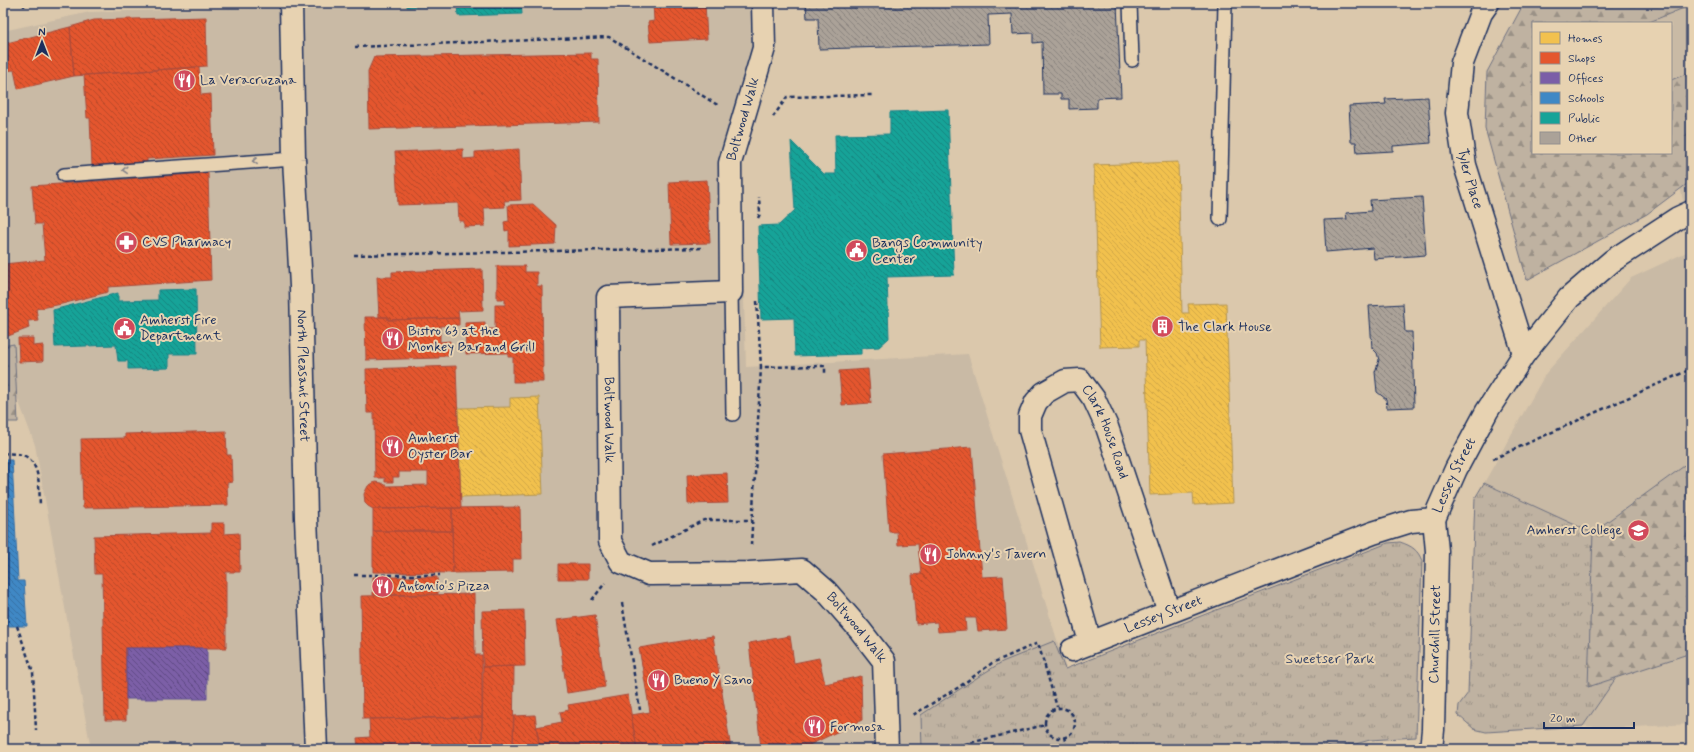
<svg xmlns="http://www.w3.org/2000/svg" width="1694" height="752" viewBox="0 0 1694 752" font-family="Mynerve,sans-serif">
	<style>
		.built { fill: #c9baa5 }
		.grass { fill: url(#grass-tufts); stroke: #6d7080 }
		.forest { fill: url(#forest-firs); stroke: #6d7080 }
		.homes { fill: url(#homes-back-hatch); stroke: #b29553 }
		.shops { fill: url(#shops-back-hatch); stroke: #a84b3c }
		.offices { fill: url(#offices-back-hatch); stroke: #5e5091 }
		.schools { fill: url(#schools-back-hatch); stroke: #346da6 }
		.public { fill: url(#public-back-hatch); stroke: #188087 }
		.building { fill: url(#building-back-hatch); stroke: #1b2f5e }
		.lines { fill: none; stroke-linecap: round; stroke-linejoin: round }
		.service-casing { stroke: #1b2f5e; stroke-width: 16 }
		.minor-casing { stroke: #1b2f5e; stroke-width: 25 }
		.primary-casing { stroke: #1b2f5e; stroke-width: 25 }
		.path { stroke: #1b2f5e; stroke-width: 2.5; stroke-dasharray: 4 3; stroke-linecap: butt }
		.service { stroke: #e7d2b1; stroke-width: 13 }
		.minor { stroke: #e7d2b1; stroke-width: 22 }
		.primary { stroke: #e7d2b1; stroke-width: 22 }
		.oneway { stroke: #818088 }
		.labels { text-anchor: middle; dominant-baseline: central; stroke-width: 4; stroke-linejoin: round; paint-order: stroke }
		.poi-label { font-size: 14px; fill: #1b2f5e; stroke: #e7d2b1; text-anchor: start }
		.street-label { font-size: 14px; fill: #1b2f5e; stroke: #e7d2b1 }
		.park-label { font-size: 14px; fill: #344368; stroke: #e7d2b1 }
	</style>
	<defs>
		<pattern id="grass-tufts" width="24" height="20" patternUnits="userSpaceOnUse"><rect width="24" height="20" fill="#bfb2a1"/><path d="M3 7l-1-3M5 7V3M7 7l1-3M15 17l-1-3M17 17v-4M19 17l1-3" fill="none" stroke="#9a9186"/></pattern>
		<pattern id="forest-firs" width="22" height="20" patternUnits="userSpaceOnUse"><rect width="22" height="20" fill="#bfb2a1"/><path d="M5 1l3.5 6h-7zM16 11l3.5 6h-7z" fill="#9a9186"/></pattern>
		<pattern id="homes-back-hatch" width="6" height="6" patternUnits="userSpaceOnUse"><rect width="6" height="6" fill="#f2c14e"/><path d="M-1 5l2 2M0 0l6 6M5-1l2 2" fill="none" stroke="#cfa646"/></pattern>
		<pattern id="shops-back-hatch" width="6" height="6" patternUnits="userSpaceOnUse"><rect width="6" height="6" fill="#e4572e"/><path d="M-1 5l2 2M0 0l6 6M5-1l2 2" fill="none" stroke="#b8482a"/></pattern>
		<pattern id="offices-back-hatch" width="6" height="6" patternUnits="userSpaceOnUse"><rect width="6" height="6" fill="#7b5ea7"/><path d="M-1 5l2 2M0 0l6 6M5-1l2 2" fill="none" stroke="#5e4a84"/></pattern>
		<pattern id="schools-back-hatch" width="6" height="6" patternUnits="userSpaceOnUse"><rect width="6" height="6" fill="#3f88c5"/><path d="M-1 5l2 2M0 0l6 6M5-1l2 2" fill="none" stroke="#3470a3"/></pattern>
		<pattern id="public-back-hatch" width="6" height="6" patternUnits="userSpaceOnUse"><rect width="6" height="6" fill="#17a398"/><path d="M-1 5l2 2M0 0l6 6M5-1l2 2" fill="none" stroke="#14857f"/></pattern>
		<pattern id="building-back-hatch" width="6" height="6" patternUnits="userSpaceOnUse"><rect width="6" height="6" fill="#aba298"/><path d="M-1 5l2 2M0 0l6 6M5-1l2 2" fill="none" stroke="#8a847f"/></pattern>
	</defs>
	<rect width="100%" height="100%" fill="#dbc8ac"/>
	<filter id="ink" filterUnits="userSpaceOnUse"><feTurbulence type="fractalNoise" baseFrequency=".025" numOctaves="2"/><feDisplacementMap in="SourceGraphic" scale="8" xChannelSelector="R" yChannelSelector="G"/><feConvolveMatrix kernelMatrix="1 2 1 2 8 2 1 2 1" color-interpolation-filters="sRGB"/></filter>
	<g filter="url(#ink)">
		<path class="built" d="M335 3H763L740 166 746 367 968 354 1091 749H91L35 445 3 359V31L90 12 334 6Z
			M1691 3V237L1671 145V23H1644Z
			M1691 250V724L1615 728 1583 726 1686 577 1484 483 1546 373 1631 278Z"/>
		<path class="grass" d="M1484 483 1686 576 1583 726 1486 732 1474 729 1458 715 1459 705 1468 693 1475 498Z
			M1400 542C1412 546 1418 550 1422 561L1416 737 1370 740 1352 745 1289 749H922L921 715 981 675 1002 662 1054 641 1065 669 1388 543Z"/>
		<path class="forest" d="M1524 3H1691V5L1647 23H1533V153H1671V80L1691 72V181L1647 214 1527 280 1485 128 1487 72Z
			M14 344 18 422H3V346Z
			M1691 461V653L1588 687 1593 532Z"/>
		<path class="homes" d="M1178 162 1182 313H1189L1188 304 1226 303 1233 503 1194 505 1193 493 1150 495 1145 340H1139V346L1100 347 1094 165Z
			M539 397 543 494 461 497 458 408 510 407V398Z"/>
		<path class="shops" d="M653 3H705L707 39 650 42 648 22 654 21Z
			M206 17 207 66 74 76 70 27 94 20Z
			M70 27 74 76 18 89 14 70 3 71V44Z
			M591 53V59H598L599 122 369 129 368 71 374 57Z
			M199 67 201 95 211 94 213 155 147 159V164L92 166 90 118H87L84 75Z
			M463 149V159L475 158V152L519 149 521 200 504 201 505 207 484 208 485 226 464 227V221H459L458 203 398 205 395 152Z
			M208 173 211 280 108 287V292L62 304 36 309 38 320 28 321 29 328 3 338V264L45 260 42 224H35L32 186Z
			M707 180 710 243 671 244 669 182Z
			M533 204 556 225 555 244 509 246V230L505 231 504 222 509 221 508 205Z
			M497 266H525V272H537V286H542L543 382H513V357H508V353L466 354 465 323 485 322V329H495V305H505V299H497Z
			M482 269 483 310 458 311 459 318 388 320V317H379L377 277H392V272Z
			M365 317H388V320L459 318V325L440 326V342L450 341V356H439V358L366 360Z
			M18 338H33V346L43 345V361L19 362Z
			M456 366 461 508 373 509 368 506 365 503 364 494 368 486 375 482 382 483 387 486 428 485V472H399V477H393V482H385V478H375L374 413H367L366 369Z
			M868 369 871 403 842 405 839 371Z
			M226 431 227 455H231L232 482 227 483 228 505 83 508 81 439 125 438V434Z
			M972 447 982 577 1003 576 1007 629 978 631 976 618H965L966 630 938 632 937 622 916 624 912 575 921 574 918 544 898 545 897 532H889L883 454Z
			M727 473 728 503 688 504 687 475Z
			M520 507 521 559H513V572L453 573 452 508Z
			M452 508V531H373V509Z
			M211 523H224V534L239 533 240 572H226V648H126V720H105L102 574H95L94 536 211 533Z
			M373 531H452L453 573 373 572Z
			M558 564H588V579H558Z
			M373 577H437L438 594 373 595Z
			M474 594 475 655H482V717L363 719 361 596Z
			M524 610 525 666 483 667 482 611Z
			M595 615 605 687 567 693 557 620Z
			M713 636 731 749H637L631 715 650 712 639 648Z
			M790 636 794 663 819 658 825 684 861 676 862 720 801 749H755L761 748 749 643Z
			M514 666 513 749H482L483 667Z
			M628 695 637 749H540L536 727 562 722 560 712 569 710 568 705Z
			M535 715 540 749H513L514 716Z
			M482 717V749H358L357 738 370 737 369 719Z"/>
		<path class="offices" d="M126 648H207V699H126Z"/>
		<path class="schools" d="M3 460H12L18 581H24L27 626H3Z"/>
		<path class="public" d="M407 3H521L522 14 458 16 457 5 407 7Z
			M948 110 954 275 887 277 889 338 879 347 861 348V354L795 356 794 318 761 319 758 226 779 225 795 210 791 141 824 174H836L835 135 890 134V112Z
			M196 289 197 354H169V368L128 369V361H118L116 345 55 347 53 310 118 293V301L158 300V290Z"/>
		<path class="building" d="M806 3H1117L1121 97 1097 98V108L1069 109V99H1061V94H1043L1042 42 1033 43V33L1013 34 1012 14 988 15 989 44 819 49 818 18H807Z
			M1428 97 1431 143 1393 146V151L1357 153 1356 142H1351L1349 106 1386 104 1385 99Z
			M1422 197 1426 255 1374 259 1373 248 1326 252 1324 220 1347 219 1346 213 1371 211 1370 200Z
			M1403 304 1405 332H1412L1414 407 1387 408 1386 399 1377 392 1375 372 1379 360 1377 353 1372 348 1369 306Z"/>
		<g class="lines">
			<defs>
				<path id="service" d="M1130 3 1132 60
					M64 175 294 159
					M1220 219 1225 3
					M731 292 733 414"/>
				<g id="minor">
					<path id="s1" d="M763 3 764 48 730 163 731 292 608 297 610 541 621 562 649 574 749 573 802 570 826 591 860 630 884 661 887 749"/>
					<path id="s2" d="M1488 3 1481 13 1462 63 1457 113 1465 165 1524 354"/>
					<path id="s3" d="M1090 642 1030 430V416L1036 402 1044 393 1065 381 1080 380 1094 399 1107 427 1169 612"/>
					<path id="s4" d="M1072 650 1373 533 1411 521 1434 519 1456 469 1487 411 1524 354 1569 298 1612 261 1678 218 1691 212"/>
					<path id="s5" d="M1431 749 1433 730 1437 551 1434 519"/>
				</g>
				<g id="primary">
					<path id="s6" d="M291 3 294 159 301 286 306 518 316 749"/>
				</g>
			</defs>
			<use href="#service" class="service-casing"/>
			<use href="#minor" class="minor-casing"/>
			<use href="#primary" class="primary-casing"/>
			<path class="path" d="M24 3V9
				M355 47 609 37 719 106
				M773 117 787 97 872 95
				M758 218 760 214 759 197
				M354 255 704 248
				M757 301 761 367 825 366V375
				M3 453C9 454 19 453 25 456 41 464 39 491 40 505
				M1493 459 1691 369
				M751 545 761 367
				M652 546 704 520H752
				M354 575H440
				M592 600 605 583
				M622 603 640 710
				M17 626 33 672 36 730
				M1045 723a15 15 0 1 1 30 0a15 15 0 1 1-30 0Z
				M913 715 959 687 992 663 1038 643 1057 707
				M1064 737 1067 749
				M944 749 1045 725"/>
			<use href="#service" class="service"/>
			<use href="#minor" class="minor"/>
			<use href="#primary" class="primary"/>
		</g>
		<defs><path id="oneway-chevron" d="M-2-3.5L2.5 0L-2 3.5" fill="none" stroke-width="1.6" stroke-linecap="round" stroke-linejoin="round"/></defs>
		<g class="oneway">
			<use href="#oneway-chevron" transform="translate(255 161) rotate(177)"/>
			<use href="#oneway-chevron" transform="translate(125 170) rotate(176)"/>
		</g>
	</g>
	<defs>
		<symbol id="restaurant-disc" viewBox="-11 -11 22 22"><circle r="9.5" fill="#d1495b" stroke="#e7d2b1"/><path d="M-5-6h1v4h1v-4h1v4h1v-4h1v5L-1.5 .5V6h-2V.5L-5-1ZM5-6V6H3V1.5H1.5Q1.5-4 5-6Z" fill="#fff"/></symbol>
		<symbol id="pharmacy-disc" viewBox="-11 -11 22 22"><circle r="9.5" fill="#d1495b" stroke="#e7d2b1"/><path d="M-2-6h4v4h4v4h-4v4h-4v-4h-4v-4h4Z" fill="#fff"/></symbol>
		<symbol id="civic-disc" viewBox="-11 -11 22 22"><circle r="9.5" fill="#d1495b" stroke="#e7d2b1"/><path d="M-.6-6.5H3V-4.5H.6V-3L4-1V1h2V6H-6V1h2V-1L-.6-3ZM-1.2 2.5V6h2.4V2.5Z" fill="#fff"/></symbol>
		<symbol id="building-disc" viewBox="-11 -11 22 22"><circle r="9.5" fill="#d1495b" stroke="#e7d2b1"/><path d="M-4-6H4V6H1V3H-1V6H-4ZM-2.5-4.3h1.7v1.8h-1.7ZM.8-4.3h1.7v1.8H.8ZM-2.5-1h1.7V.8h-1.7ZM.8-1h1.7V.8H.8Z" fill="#fff"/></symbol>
		<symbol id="university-disc" viewBox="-11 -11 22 22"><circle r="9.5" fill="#d1495b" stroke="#e7d2b1"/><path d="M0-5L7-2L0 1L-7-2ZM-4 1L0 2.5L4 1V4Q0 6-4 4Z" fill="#fff"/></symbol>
	</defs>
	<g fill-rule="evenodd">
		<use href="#restaurant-disc" x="172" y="68" width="25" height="25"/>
		<use href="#pharmacy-disc" x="114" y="230" width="25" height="25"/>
		<use href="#civic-disc" x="844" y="238" width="25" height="25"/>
		<use href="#building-disc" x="1150" y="314" width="25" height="25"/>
		<use href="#civic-disc" x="112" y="316" width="25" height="25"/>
		<use href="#restaurant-disc" x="380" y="326" width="25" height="25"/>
		<use href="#restaurant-disc" x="380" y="434" width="25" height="25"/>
		<use href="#university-disc" x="1626" y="518" width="25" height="25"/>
		<use href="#restaurant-disc" x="918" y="542" width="25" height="25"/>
		<use href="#restaurant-disc" x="370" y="574" width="25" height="25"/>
		<use href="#restaurant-disc" x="646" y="668" width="25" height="25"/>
		<use href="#restaurant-disc" x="802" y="714" width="25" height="25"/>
	</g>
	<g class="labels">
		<g class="poi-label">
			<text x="200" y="80">La Veracruzana</text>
			<text x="142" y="242">CVS Pharmacy</text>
			<text x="872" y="243">Bangs Community<tspan x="872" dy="16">Center</tspan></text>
			<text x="140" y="320">Amherst Fire<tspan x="140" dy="16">Department</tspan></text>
			<text x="1178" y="327">The Clark House</text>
			<text x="408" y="331">Bistro 63 at the<tspan x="408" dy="16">Monkey Bar and Grill</tspan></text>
			<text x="408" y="438">Amherst<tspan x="408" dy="16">Oyster Bar</tspan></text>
			<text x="1622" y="530" text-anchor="end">Amherst College</text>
			<text x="946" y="554">Johnny's Tavern</text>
			<text x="398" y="586">Antonio's Pizza</text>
			<text x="674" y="680">Bueno Y Sano</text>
			<text x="830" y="727">Formosa</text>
		</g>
		<g class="street-label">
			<text transform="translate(743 119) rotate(-74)">Boltwood Walk</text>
			<text stroke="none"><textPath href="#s2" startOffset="183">Tyler Place</textPath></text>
			<text stroke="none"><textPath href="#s6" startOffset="373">North Pleasant Street</textPath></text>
			<text stroke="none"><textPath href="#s1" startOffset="540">Boltwood Walk</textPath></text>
			<text stroke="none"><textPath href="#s3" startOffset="359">Clark House Road</textPath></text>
			<text stroke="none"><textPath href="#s4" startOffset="434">Lessey Street</textPath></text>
			<text stroke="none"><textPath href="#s4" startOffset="98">Lessey Street</textPath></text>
			<text stroke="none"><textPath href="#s1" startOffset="948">Boltwood Walk</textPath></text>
			<text stroke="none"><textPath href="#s5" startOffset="115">Churchill Street</textPath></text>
		</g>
		<g class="park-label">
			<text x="1330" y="659">Sweetser Park</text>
		</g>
	</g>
	<rect width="1694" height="752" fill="none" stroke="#e7d2b1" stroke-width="16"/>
	<rect x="8" y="8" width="1678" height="736" fill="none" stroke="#1b2f5e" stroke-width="1.5" filter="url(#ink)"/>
	<rect x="1532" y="22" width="140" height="132" fill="#e7d2b1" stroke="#959190"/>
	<rect x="1540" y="32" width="20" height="12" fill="#f2c14e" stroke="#959190"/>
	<text x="1568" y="42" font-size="12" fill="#1b2f5e">Homes</text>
	<rect x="1540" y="52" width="20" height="12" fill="#e4572e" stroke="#959190"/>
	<text x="1568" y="62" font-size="12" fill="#1b2f5e">Shops</text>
	<rect x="1540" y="72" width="20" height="12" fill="#7b5ea7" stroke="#959190"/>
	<text x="1568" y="82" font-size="12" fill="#1b2f5e">Offices</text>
	<rect x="1540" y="92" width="20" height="12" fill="#3f88c5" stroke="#959190"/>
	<text x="1568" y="102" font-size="12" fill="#1b2f5e">Schools</text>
	<rect x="1540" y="112" width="20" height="12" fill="#17a398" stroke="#959190"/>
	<text x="1568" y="122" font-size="12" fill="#1b2f5e">Public</text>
	<rect x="1540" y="132" width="20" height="12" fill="#aba298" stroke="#959190"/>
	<text x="1568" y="142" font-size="12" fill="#1b2f5e">Other</text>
	<g transform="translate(42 42)" stroke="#e7d2b1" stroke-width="3" paint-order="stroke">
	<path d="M0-3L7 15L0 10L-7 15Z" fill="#1b2f5e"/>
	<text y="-6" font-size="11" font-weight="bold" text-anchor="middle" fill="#1b2f5e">N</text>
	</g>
	<path d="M1544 722v6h90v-6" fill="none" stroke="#1b2f5e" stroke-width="2"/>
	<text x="1550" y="722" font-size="12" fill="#1b2f5e" stroke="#e7d2b1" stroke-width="3" paint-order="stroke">20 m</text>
</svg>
